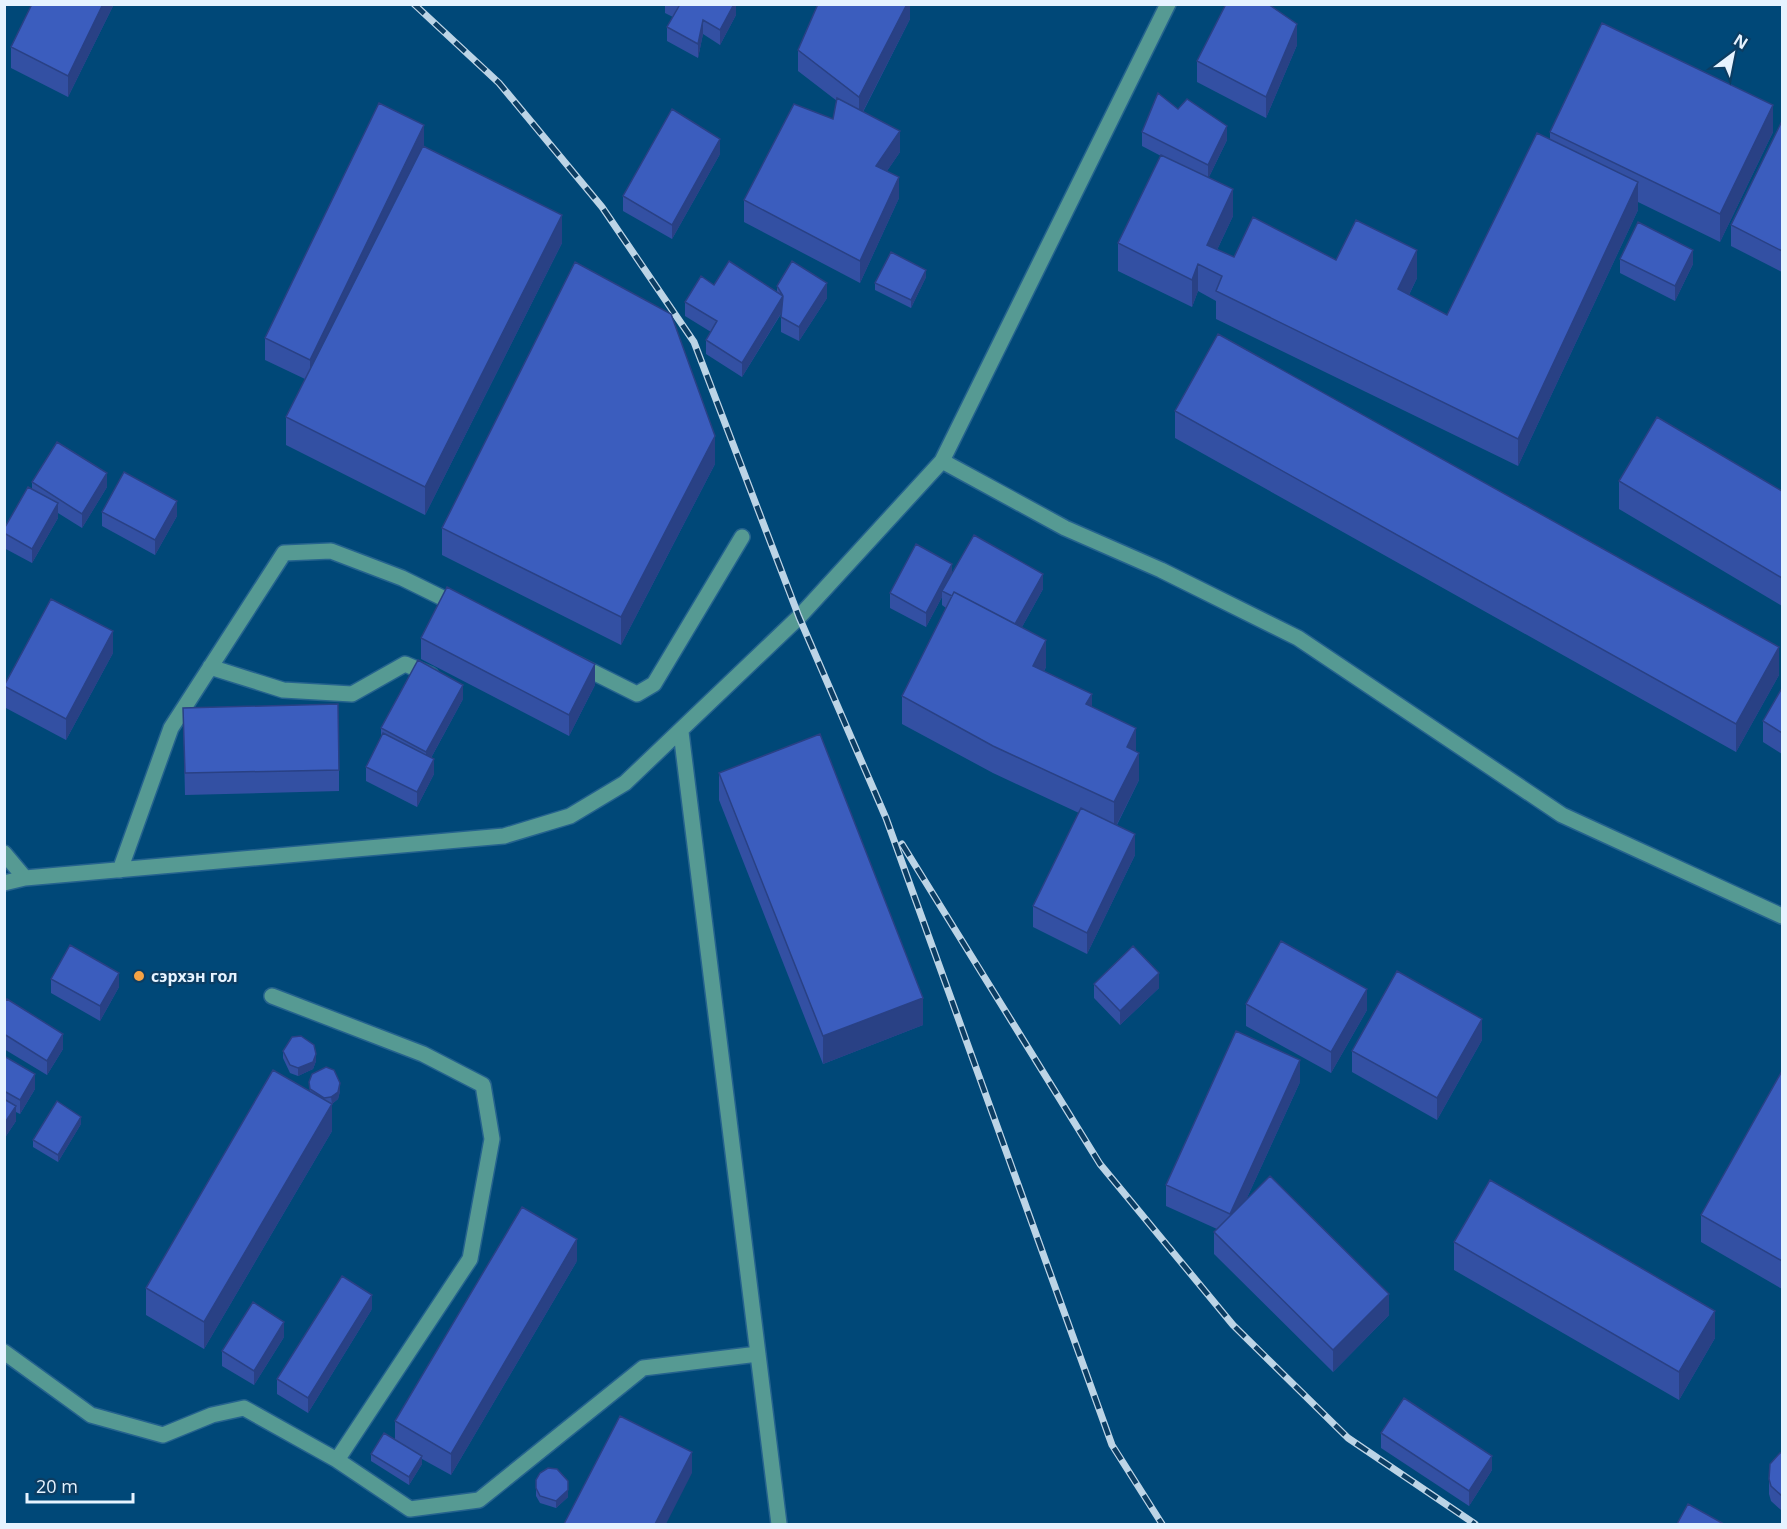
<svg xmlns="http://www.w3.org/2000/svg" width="1787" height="1529" viewBox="0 0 1787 1529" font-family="'Open Sans',sans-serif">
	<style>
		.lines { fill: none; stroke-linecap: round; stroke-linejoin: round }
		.minor-casing { stroke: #25638e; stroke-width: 18 }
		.minor { stroke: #569a93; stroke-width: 15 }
		.rail-casing { stroke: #bcd4e6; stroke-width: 7 }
		.rail { stroke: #0b3d63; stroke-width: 4.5; stroke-dasharray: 14; stroke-linecap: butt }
		.wall { fill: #3350a3 }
		.shaded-wall { fill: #294185 }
		.building { fill: #3b5dbe; stroke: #294185; stroke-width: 1.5 }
		.poi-dot { fill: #f5a345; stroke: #0b3d63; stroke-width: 2 }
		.labels { text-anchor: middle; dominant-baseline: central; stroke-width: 4.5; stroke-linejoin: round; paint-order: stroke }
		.poi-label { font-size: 16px; font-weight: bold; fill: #e6f3ff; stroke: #0b3d63; text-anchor: start }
	</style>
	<rect width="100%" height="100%" fill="#004878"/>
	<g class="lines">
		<defs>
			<path id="minor" d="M942 461 1065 528 1161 570 1298 638 1562 815 1782 916
				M577 664 637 694 654 684 742 537
				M210 667 283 690 352 694 405 664 431 675
				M681 732 779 1524
				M4 853 25 878
				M120 870 171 728 284 553 331 551 402 578 459 606
				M4 883 25 878 504 836 570 816 625 783 799 617 942 461 1168 4
				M272 996 423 1054 483 1085 492 1139 470 1259 337 1460
				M4 1352 91 1415 163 1435 212 1415 244 1408 337 1460 410 1509 479 1500 643 1368 758 1354"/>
		</defs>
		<use href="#minor" class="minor-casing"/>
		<use href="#minor" class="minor"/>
		<defs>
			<path id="rail" d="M414 4 499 83 602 207 694 342 799 617 886 818 1112 1445 1162 1524
				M902 844 1100 1164 1233 1325 1348 1438 1475 1524"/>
		</defs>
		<use href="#rail" class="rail-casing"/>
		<use href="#rail" class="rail"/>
	</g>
	<path class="wall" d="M114 4 68 97 11 68V47Z
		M665 4H736V15L720 45 703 34 698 58 667 41V27L673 17 665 13Z
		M910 4V19L863 112 900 152 887 171 899 198 860 283 744 222V200L833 119 837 101 798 71V50Z
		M1297 45 1266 118 1197 82V61Z
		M1178 109 1227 140 1209 177 1233 216 1217 250 1234 257 1336 260 1417 278 1409 295 1447 315 1550 140V132H1773L1720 242 1638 202V210L1518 466 1216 319V301L1198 291 1192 307 1118 271V243L1161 156 1142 146V132Z
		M1782 121V272L1731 246V225Z
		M424 146 562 243 425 515 286 445V417L305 379 265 360V338Z
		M720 154 672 239 623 211V196Z
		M1620 259 1693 264 1675 301 1620 273Z
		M926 277 911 308 875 290V283Z
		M714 285 777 291V286L827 298 799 341 781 332V314L742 377 706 354V340L711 332 685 316V302Z
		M1175 411 1779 675 1736 752 1175 438Z
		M715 464 621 645 442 555V528Z
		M1619 481 1782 491V606L1619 509Z
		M32 482 107 487 82 528 58 513V518L32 563 4 548V529L32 489Z
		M102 512 177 516 155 555 102 526Z
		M952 573 1043 589 1022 627 1046 667 1044 671 1092 707 1136 752 1139 780 1117 825 1135 855 1087 954 1033 927V906L1079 813 993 773 902 724V696L946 608 942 605V597L926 627 890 608V593Z
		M421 638 595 685 569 736 421 659Z
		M113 653 66 740 4 707V685Z
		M1782 688V754L1763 742V721Z
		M463 699 431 758 434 774 417 807 366 781V767L381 738V728Z
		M183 708 339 770V791L185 795Z
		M719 773 923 1025 823 1064 719 800Z
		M51 979 119 987 100 1021 51 993Z
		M1094 984 1159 988 1120 1025 1094 998Z
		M4 1002 63 1049 47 1075 4 1049Z
		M1246 1004 1367 1010 1331 1073 1246 1026Z
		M1482 1040 1437 1120 1352 1072V1051Z
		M283 1051 316 1061 313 1069 298 1076 290 1073 283 1058Z
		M4 1056 35 1089 20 1114 16 1112V1121L4 1139Z
		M1782 1071V1289L1701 1242V1215Z
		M309 1082 340 1091 338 1099 332 1104V1131L204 1349 146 1315V1288L310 1091Z
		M1300 1082 1246 1200 1389 1315 1333 1372 1214 1254V1232L1217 1229 1166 1206V1185Z
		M81 1124 58 1162 33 1147V1140Z
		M1454 1242 1715 1338 1679 1400 1454 1270Z
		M577 1261 451 1475 422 1459V1464L409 1485 371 1461V1454L395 1439V1421Z
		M372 1309 308 1413 277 1394V1379Z
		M284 1337 254 1385 222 1366V1351Z
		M1381 1433 1492 1470 1469 1506 1381 1448Z
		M1782 1453V1511L1771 1501 1769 1494V1479Z
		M536 1480 568 1497 556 1508 540 1503 536 1496Z"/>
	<path class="shaded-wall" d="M103 4H114L68 97V76Z
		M734 4H736V15L720 45V30Z
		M907 4H910V19L859 119V97Z
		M703 20V34L698 58V44Z
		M1297 24V45L1266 118V97Z
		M1773 105V132L1720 242V214Z
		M424 125V146L310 382V360Z
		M1227 126V140L1208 179V165Z
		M900 131V152L876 187V166Z
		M720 139V154L672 239V225Z
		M899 177V198L860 283V261Z
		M1638 182V210L1518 466V439Z
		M1233 189V216L1208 269 1207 245Z
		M562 215V243L425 515V487Z
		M1417 250V278L1398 317V289Z
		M1693 250V264L1675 301V286Z
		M1198 264V291L1192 307V280Z
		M926 270V277L911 308V300Z
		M827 283V298L799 341V327Z
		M783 296V310L742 377V363Z
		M715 436V464L621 645V617Z
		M107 473V487L82 528V514Z
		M177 501V516L155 555V540Z
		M58 503V518L32 563V549Z
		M952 564V578L942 591V597L926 627V613Z
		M1043 574V589L1012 645V630Z
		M113 631V653L66 740V719Z
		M1046 640V667L1033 693V666Z
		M1779 647V675L1736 752V724Z
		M595 664V685L569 736V715Z
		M463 685V699L426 767V752Z
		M1092 694V721L1086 704Z
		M1136 728V755L1127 747Z
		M1139 753V780L1114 830V802Z
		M434 759V774L417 807V792Z
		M1135 834V855L1087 954V933Z
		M119 973V987L100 1021V1006Z
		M1159 973V988L1120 1025V1011Z
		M1367 989V1010L1331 1073V1052Z
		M923 998V1025L823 1064V1036Z
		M1482 1019V1040L1437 1120V1098Z
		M63 1034V1049L47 1075V1061Z
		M316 1054V1061L313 1069 298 1076V1068Z
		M1300 1060V1082L1230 1235V1214Z
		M35 1074V1089L20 1114V1100Z
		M340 1083V1091L338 1099 332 1104V1131L204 1349V1322L332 1104 331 1097Z
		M16 1106V1121L4 1139V1124Z
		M81 1117V1124L58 1162V1155Z
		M577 1239V1261L451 1475V1454Z
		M1389 1294V1315L1333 1372V1350Z
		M372 1295V1309L308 1413V1398Z
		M1715 1311V1338L1679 1400V1372Z
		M284 1322V1337L254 1385V1371Z
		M692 1452V1473L666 1524H655Z
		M422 1456V1464L409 1485V1477Z
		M1492 1456V1470L1469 1506V1491Z
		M568 1481V1497L556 1508V1501Z"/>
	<path class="building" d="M32 4H103L68 76 11 47Z
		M676 4H734L720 30 703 20 698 44 667 27 679 6Z
		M818 4H907L859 97 798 50Z
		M1226 4H1268L1297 24 1266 97 1197 61Z
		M1602 23 1773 105 1720 214 1550 132Z
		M1158 93 1178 109 1187 99 1227 126 1208 165 1142 132Z
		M837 98 900 131 876 166 899 177 860 261 744 200 794 104 833 119Z
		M379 103 424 125 310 360 265 338Z
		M672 109 720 139 672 225 623 196Z
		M1782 121V251L1731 225Z
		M1537 133 1638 182 1518 439 1216 291 1222 276 1198 264 1192 280 1118 243 1161 155 1233 189 1207 245 1234 257 1253 217 1336 260 1356 220 1417 250 1398 289 1447 315Z
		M423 146 562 215 425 487 286 417Z
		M1638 222 1693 250 1675 286 1620 259Z
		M891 252 926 270 911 300 875 283Z
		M729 261 783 296 777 286 792 261 827 283 799 327 781 317 783 296 742 363 706 340 717 321 685 302 701 276 714 285Z
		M575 262 671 314 715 436 621 617 442 528Z
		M1218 334 1779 647 1736 724 1175 411Z
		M1657 417 1782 491V578L1619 481Z
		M57 442 107 473 82 514 32 482Z
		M124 472 177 501 155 540 102 512Z
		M28 487 58 503 32 549 4 533V529Z
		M974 535 1043 574 1015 624 954 592 952 596 942 591Z
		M916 544 952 564 926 613 890 593Z
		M447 587 595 664 569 715 421 638Z
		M954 592 1046 640 1033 666 1092 694 1086 704 1136 728 1127 747 1139 753 1114 802 993 746 902 696Z
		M51 599 113 631 66 719 4 686Z
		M418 660 463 685 426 752 381 728Z
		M1782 688V733L1763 721Z
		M338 704 339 770 185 773 183 708Z
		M383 733 434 759 417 792 366 767Z
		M820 734 923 998 823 1036 719 773Z
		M1081 808 1135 834 1087 933 1033 906Z
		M1281 941 1367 989 1331 1052 1246 1004Z
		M70 945 119 973 100 1006 51 979Z
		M1133 946 1159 973 1120 1011 1094 984Z
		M1397 971 1482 1019 1437 1098 1352 1051Z
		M7 999 63 1034 47 1061 4 1034V1002Z
		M1236 1031 1300 1060 1230 1214 1166 1185Z
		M301 1036 314 1045 316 1054 313 1062 298 1068 290 1065 283 1051 292 1037Z
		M4 1056 35 1074 20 1100 4 1091Z
		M326 1067 334 1070 340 1083 338 1092 331 1097 324 1098 310 1089 309 1082 312 1074Z
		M273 1070 332 1104 204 1322 146 1288Z
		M1782 1071V1261L1701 1215Z
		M4 1099 16 1106 4 1124Z
		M57 1101 81 1117 58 1155 33 1140Z
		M1270 1176 1389 1294 1333 1350 1214 1232Z
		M1490 1180 1715 1311 1679 1372 1454 1242Z
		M522 1207 577 1239 451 1454 395 1421Z
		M342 1276 372 1295 308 1398 277 1379Z
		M253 1302 284 1322 254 1371 222 1351Z
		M1404 1398 1492 1456 1469 1491 1381 1433Z
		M620 1416 692 1452 655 1524H564Z
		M384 1433 422 1456 409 1477 371 1454Z
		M1780 1453H1782V1496L1771 1486 1769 1479 1770 1464Z
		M548 1468 557 1469 568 1481V1490L556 1501 540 1496 536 1488V1480L540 1473Z
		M1688 1504 1724 1524H1677Z"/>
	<circle class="poi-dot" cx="139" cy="976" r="6"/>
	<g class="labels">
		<g class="poi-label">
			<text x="151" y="976">сэрхэн гол</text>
		</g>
	</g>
	<rect width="1787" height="1529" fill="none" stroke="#e6f3ff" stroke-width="12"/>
	<g transform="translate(1733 54) rotate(32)" stroke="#0b3d63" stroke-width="4.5" paint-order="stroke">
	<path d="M0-4.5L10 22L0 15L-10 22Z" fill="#e6f3ff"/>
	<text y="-9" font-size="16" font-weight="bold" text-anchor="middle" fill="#e6f3ff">N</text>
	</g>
	<path d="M27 1493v9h106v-9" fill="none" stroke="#e6f3ff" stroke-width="3"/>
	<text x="36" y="1493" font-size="18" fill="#e6f3ff" stroke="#0b3d63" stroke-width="4.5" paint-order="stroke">20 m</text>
</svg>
